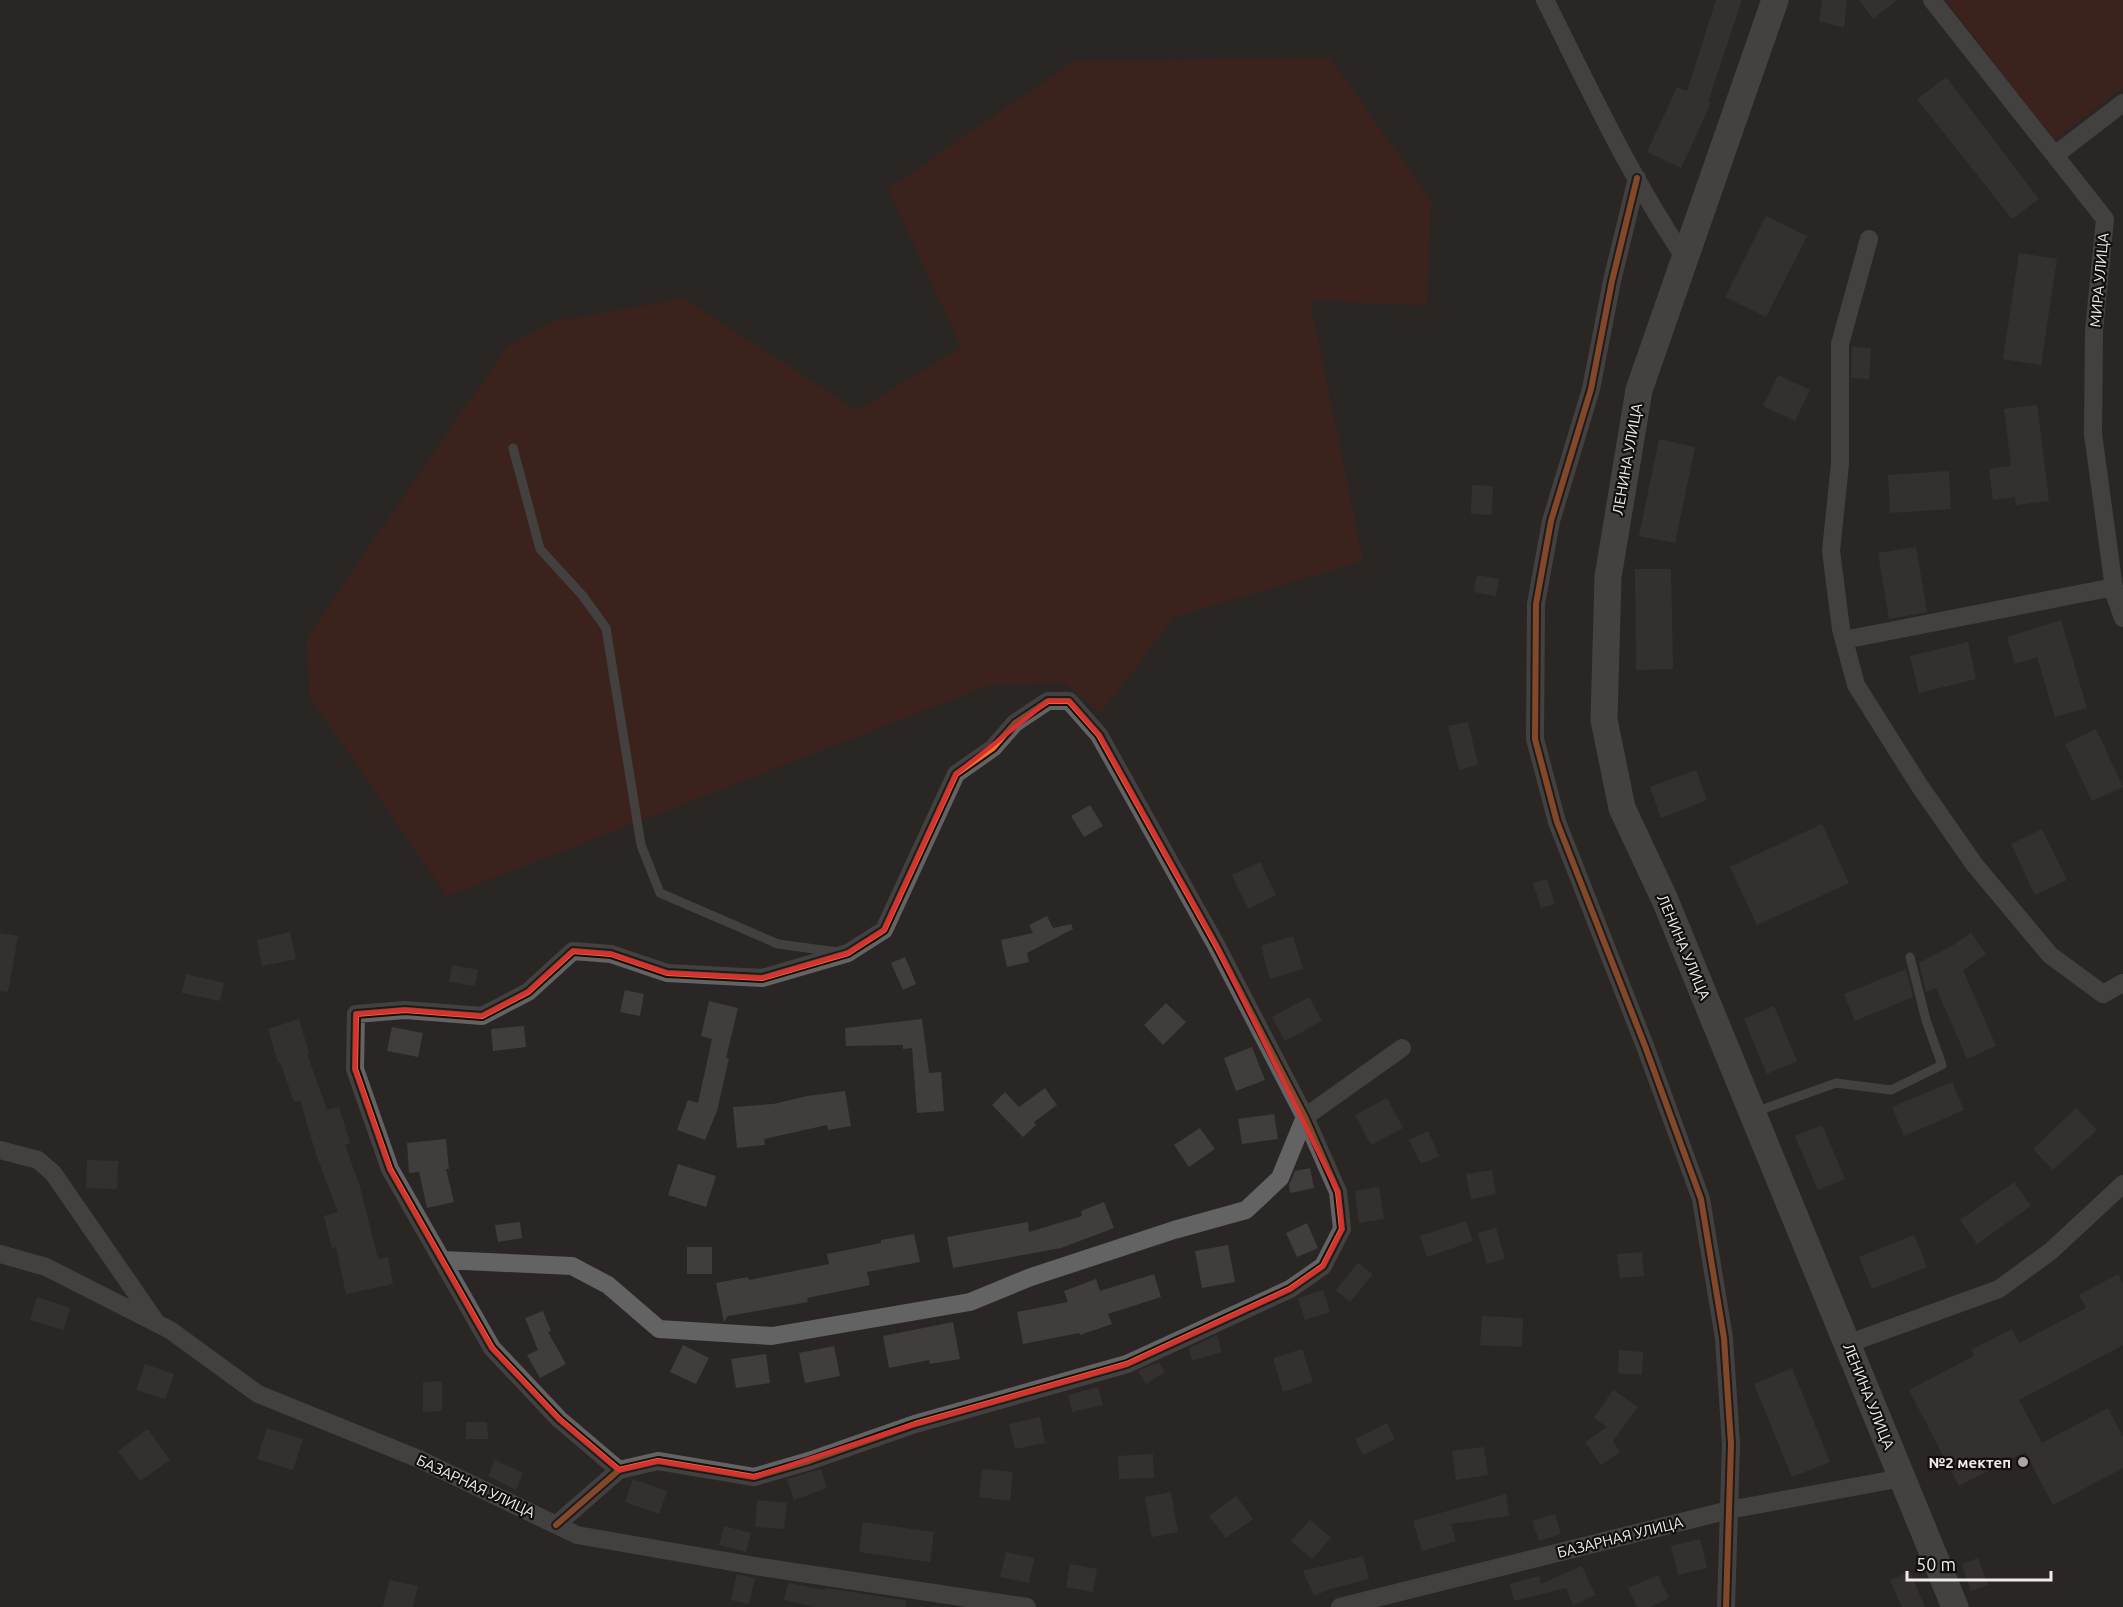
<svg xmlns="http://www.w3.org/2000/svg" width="2123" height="1607" viewBox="0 0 2123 1607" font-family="Ubuntu,sans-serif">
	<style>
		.green { fill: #511e16 }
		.building { fill: #403d3c }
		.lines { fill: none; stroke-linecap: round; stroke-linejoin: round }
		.lane { stroke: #636363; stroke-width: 9 }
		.street { stroke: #636363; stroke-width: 18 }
		.primary { stroke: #656365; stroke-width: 27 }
		.cycleway-casing { stroke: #120f0e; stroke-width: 10 }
		.cycleway { stroke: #ef722f; stroke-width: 6 }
		.marked { fill: none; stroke: #d73232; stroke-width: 4.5; stroke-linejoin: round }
		.poi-dot { fill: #aba6a5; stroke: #120f0e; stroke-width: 2 }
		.labels { text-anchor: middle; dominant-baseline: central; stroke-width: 4.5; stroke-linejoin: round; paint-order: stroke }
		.street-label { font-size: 15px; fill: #f0ebea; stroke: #120f0e }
		.poi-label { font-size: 15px; font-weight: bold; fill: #f0ebea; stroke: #120f0e; text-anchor: end }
	</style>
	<rect width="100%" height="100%" fill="#2a2625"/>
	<path class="green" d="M1946 0H2123V87L2054 140Z
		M1330 58 1431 200 1427 306 1310 300 1363 561 1174 617 1101 713 1065 683 987 686 447 896 310 697 306 639 506 348 551 322 684 298 857 411 961 347 888 189 1074 61Z"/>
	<path class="building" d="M1716 0H1742L1708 102 1711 103 1681 168 1647 152 1677 87 1687 91Z
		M1822 0H1847L1844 28 1819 21Z
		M1859 0H1897L1873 19Z
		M1946 77 2039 199 2012 219 1917 99Z
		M1766 216 1807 236 1766 317 1725 297Z
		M2019 253 2057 259 2041 365 2003 359Z
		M1852 347 1871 348 1869 379 1851 378Z
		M1778 375 1810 390 1795 421 1763 406Z
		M2037 405 2049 501 2016 505 2015 497 1993 500 1989 469 2011 466 2004 409Z
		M1659 439 1695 447 1675 543 1639 536Z
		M1949 471 1951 509 1890 513 1888 475Z
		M1472 485 1493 486 1492 515 1471 514Z
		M1916 547 1927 612 1889 619 1878 553Z
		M1635 569H1671L1673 669 1636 670Z
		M1477 575 1499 579 1496 596 1474 592Z
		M2061 620 2087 708 2055 717 2037 657 2015 664 2007 637Z
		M1968 642 1976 679 1919 693 1910 656Z
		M1468 722 1478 765 1459 770 1448 726Z
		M2096 729 2123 787 2092 801 2065 744Z
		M1696 770 1707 800 1661 818 1650 787Z
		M1090 805 1103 826 1084 837 1071 816Z
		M1822 824 1849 883 1757 925 1730 867Z
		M2042 829 2067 880 2035 895 2011 844Z
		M1260 862 1276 895 1248 909 1232 875Z
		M1547 879 1555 904 1541 908 1533 883Z
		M1047 916 1053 928 1071 924 1073 929 1027 953 1029 962 1007 967 1001 940 1033 933 1029 925Z
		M290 932 296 959 262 966 257 940Z
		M0 933 18 936 8 992 0 991Z
		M1971 933 1986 954 1963 970 1996 1046 1967 1059 1936 988 1926 992 1919 963 1955 944Z
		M1293 936 1303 969 1270 979 1261 946Z
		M905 957 916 984 903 990 891 963Z
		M452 965 478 970 475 986 449 982Z
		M1906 969 1913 997 1855 1021 1844 994Z
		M186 974 224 983 220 1001 182 993Z
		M625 990 644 994 640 1016 620 1012Z
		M1309 997 1322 1021 1285 1041 1272 1017Z
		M709 1001 738 1008 726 1058H729L717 1111 705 1140 677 1130 688 1100 698 1103 712 1039 701 1036Z
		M1166 1003 1186 1022 1163 1045 1144 1025Z
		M1774 1006 1797 1061 1767 1074 1744 1019Z
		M299 1019 309 1053 307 1054 327 1110 339 1107 350 1143 345 1145 360 1187 378 1259 388 1257 393 1284 346 1294 336 1247 332 1248 324 1216 338 1212 316 1154 300 1100 294 1102 280 1062 278 1063 268 1029Z
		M922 1019 929 1073 941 1072 944 1111 917 1113 912 1048 903 1049V1045L846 1046 845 1028Z
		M524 1026 526 1047 493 1051 491 1029Z
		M392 1027 423 1033 418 1057 387 1051Z
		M1252 1047 1265 1080 1236 1091 1224 1058Z
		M1952 1082 1964 1110 1904 1136 1892 1107Z
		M1045 1088 1057 1105 1034 1122 1036 1125 1023 1137 992 1105 1005 1092 1019 1107Z
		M845 1091 851 1126 828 1130 827 1125 764 1139 765 1145 737 1148 733 1107 773 1104 807 1096Z
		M1387 1098 1403 1128 1371 1145 1355 1115Z
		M2076 1108 2097 1130 2053 1170 2033 1149Z
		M1274 1114 1278 1139 1242 1144 1238 1119Z
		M1822 1125 1845 1179 1818 1190 1795 1136Z
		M1200 1128 1215 1149 1189 1167 1174 1145Z
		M1428 1131 1439 1156 1421 1164 1409 1140Z
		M446 1139 449 1169H446L454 1202 427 1208 419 1172 409 1173 407 1143Z
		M87 1160 118 1161 117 1189 86 1188Z
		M678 1164 716 1176 706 1207 668 1195Z
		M1310 1168 1314 1188 1290 1193 1289 1185 1295 1171Z
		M1492 1170 1496 1194 1471 1199 1466 1174Z
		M2014 1182 2031 1206 1977 1244 1960 1220Z
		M1379 1187 1384 1219 1359 1223 1355 1191Z
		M1104 1202 1114 1228 1061 1248 953 1268 947 1237 1028 1222 1029 1232 1082 1216 1081 1211Z
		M1466 1221 1473 1241 1427 1257 1420 1236Z
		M520 1222 522 1238 498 1242 495 1225Z
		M1307 1223 1318 1248 1297 1257 1286 1233Z
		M1496 1228 1505 1259 1487 1264 1478 1233Z
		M914 1234 920 1262 867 1272 870 1285 807 1298 808 1302 728 1316 724 1322 716 1283 748 1277 749 1280 829 1264 827 1254 881 1243V1240Z
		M1914 1235 1927 1267 1872 1289 1859 1257Z
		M1228 1245 1235 1282 1202 1288 1195 1251Z
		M687 1247H712V1274H687Z
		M1642 1252 1644 1276 1620 1278 1617 1254Z
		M1358 1263 1373 1274 1350 1302 1336 1290Z
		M1154 1274 1161 1297 1108 1314 1112 1324 1080 1335 1079 1333 1023 1344 1017 1312 1068 1302 1064 1291 1096 1279 1100 1291Z
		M2118 1274 2123 1284V1345L2019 1400 2042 1443 2108 1408 2123 1437V1468L2053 1505 2025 1452 1959 1486 1909 1390 1974 1356 1971 1350 2012 1329 2019 1343 2086 1308 2079 1295Z
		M1323 1290 1330 1312 1305 1320 1298 1298Z
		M37 1297 70 1308 63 1330 30 1320Z
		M543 1311 551 1331 548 1332 566 1364 540 1378 527 1355 538 1350 525 1318Z
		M1482 1316 1523 1318 1522 1347 1480 1345Z
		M953 1322 960 1359 930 1364 929 1360 889 1368 883 1336Z
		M1217 1335 1222 1352 1192 1361 1189 1348Z
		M683 1345 709 1358 696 1384 670 1372Z
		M834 1346 840 1376 805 1383 799 1353Z
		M1302 1349 1313 1382 1283 1392 1273 1358Z
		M1619 1350 1643 1352 1642 1375 1618 1373Z
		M766 1354 770 1383 736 1388 731 1359Z
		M1159 1362 1165 1372 1146 1384 1138 1371Z
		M145 1364 174 1374 165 1399 136 1390Z
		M1792 1368 1830 1462 1792 1477 1754 1384Z
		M442 1381V1411L423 1412V1382Z
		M1098 1387 1103 1405 1072 1412 1068 1395Z
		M1613 1390 1638 1407 1613 1441 1620 1452 1601 1465 1585 1442 1607 1427 1594 1418Z
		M1040 1417 1045 1443 1015 1449 1009 1424Z
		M466 1422H487L488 1439H466Z
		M1387 1423 1395 1439 1363 1455 1355 1439Z
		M267 1428 303 1439 293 1470 257 1459Z
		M148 1429 170 1460 140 1481 118 1451Z
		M1484 1447 1488 1475 1456 1480 1452 1451Z
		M1153 1454 1154 1478 1119 1479 1118 1456Z
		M495 1460 523 1473 516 1490 488 1476Z
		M821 1469 827 1488 794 1500 787 1479Z
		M982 1469 1013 1472 1010 1501 979 1497Z
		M633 1479 667 1491 659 1514 625 1502Z
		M1171 1492 1178 1532 1152 1537 1145 1497Z
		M1506 1494 1509 1516 1451 1524 1456 1541 1422 1551 1413 1521Z
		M1236 1496 1253 1519 1226 1538 1209 1516Z
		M757 1500 787 1503 784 1529 755 1527Z
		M1555 1514 1561 1534 1539 1541 1532 1521Z
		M1310 1520 1331 1538 1312 1559 1291 1541Z
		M863 1522 934 1532 930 1562 859 1552Z
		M724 1526 751 1533 746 1552 719 1545Z
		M1700 1539 1707 1568 1678 1575 1671 1546Z
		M1006 1552 1034 1558 1029 1583 1000 1577Z
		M1363 1556 1369 1579 1330 1589 1314 1596 1303 1571Z
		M1978 1558 1988 1585 1971 1591 1962 1564Z
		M1070 1564 1097 1569 1093 1592 1066 1587Z
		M1582 1566 1595 1595 1573 1605 1566 1588 1514 1601 1510 1584 1539 1576 1541 1584Z
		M1910 1572 1925 1607H1902L1890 1580Z
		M737 1574 755 1578 749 1604 731 1600Z
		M1658 1575 1669 1598 1650 1607H1637L1628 1588Z
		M389 1580 418 1586 413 1607H383Z
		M788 1583 825 1590 826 1588 902 1600 906 1601V1607H815L784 1600Z"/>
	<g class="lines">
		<path class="lane" d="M513 448 540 549 582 595 606 628 641 845 660 893 778 944 837 952
			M1755 1112 1836 1083 1891 1090 1942 1065 1926 1020 1910 957"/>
		<path class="street" d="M1545 0C1589 88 1630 177 1685 258
			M1932 0 2105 219 2094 331 2093 434 2115 596 2123 618
			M2055 155 2123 103
			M1637 178 1612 281 1591 389 1551 521 1536 604 1535 739 1557 822 1645 1046 1701 1199 1724 1338 1731 1444 1726 1607
			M1869 239 1840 344V464L1831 551 1841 629 1856 685 1919 785 1974 864 2050 955 2103 994 2123 983
			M1844 640 2114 587
			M0 1150 38 1160 53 1173 156 1322
			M0 1254 46 1267 170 1330 258 1394 419 1459 577 1535 755 1566 1027 1607
			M443 1260 572 1266 608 1285 659 1329 772 1336 970 1302 1031 1277 1174 1230 1246 1210 1280 1178 1305 1117 1402 1048
			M1847 1344 1999 1289 2051 1251 2123 1184
			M556 1525 619 1470 658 1461 754 1477 809 1461 915 1424 1127 1364 1290 1289 1323 1266 1342 1229 1338 1192 1305 1117 1216 945 1099 735 1069 701H1048L1015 723 993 748 956 774 884 930 848 953 762 978 667 973 611 954 573 951 528 992 482 1016 405 1010 356 1014 355 1069 390 1169 492 1348 559 1419 619 1470
			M1340 1607 1729 1510 1902 1478"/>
		<path class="primary" d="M1775 0 1639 390 1608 577 1604 720 1622 808 1665 900 1955 1607"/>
		<defs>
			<path id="cycleway" d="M1637 178 1612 281 1591 389 1551 521 1536 604 1535 739 1557 822 1645 1046 1701 1199 1724 1338 1731 1444 1726 1607
				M556 1525 619 1470 658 1461 754 1477 809 1461 915 1424 1127 1364 1290 1289 1323 1266 1342 1229 1338 1192 1305 1117 1216 945 1099 735 1069 701H1048L1015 723 993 748 956 774 884 930 848 953 762 978 667 973 611 954 573 951 528 992 482 1016 405 1010 356 1014 355 1069 390 1169 492 1348 559 1419 619 1470"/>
		</defs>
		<use href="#cycleway" class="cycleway-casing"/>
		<use href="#cycleway" class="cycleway"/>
	</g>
	<path d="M0 0H2123V1607H0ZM1048 701H1069L1099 735 1216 945 1338 1192 1342 1229 1323 1266 1290 1289 1127 1364 915 1424 754 1477 658 1461 619 1470 559 1419 492 1348 390 1169 355 1069 356 1014 405 1010 482 1016 528 992 573 951 611 954 667 973 762 978 848 953 884 930 956 774Z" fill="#2a2625" fill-opacity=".55" fill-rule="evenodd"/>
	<path class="marked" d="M1048 701H1069L1099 735 1216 945 1338 1192 1342 1229 1323 1266 1290 1289 1127 1364 915 1424 754 1477 658 1461 619 1470 559 1419 492 1348 390 1169 355 1069 356 1014 405 1010 482 1016 528 992 573 951 611 954 667 973 762 978 848 953 884 930 956 774Z"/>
	<circle class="poi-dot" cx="2023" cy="1462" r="6"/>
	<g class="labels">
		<g class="street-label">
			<text transform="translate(2099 280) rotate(-85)">МИРА УЛИЦА</text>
			<text transform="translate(1627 459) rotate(-80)">ЛЕНИНА УЛИЦА</text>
			<text transform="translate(1684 947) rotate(67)">ЛЕНИНА УЛИЦА</text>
			<text transform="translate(1869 1396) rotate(68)">ЛЕНИНА УЛИЦА</text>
			<text transform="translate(476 1486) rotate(25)">БАЗАРНАЯ УЛИЦА</text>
			<text transform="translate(1620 1537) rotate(-14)">БАЗАРНАЯ УЛИЦА</text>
		</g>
		<g class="poi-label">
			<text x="2011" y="1462">№2 мектеп</text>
		</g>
	</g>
	<path d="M1907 1571v9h144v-9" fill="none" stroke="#f0ebea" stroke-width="3"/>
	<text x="1916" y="1571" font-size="18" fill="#f0ebea" stroke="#120f0e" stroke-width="4.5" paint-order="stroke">50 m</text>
</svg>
